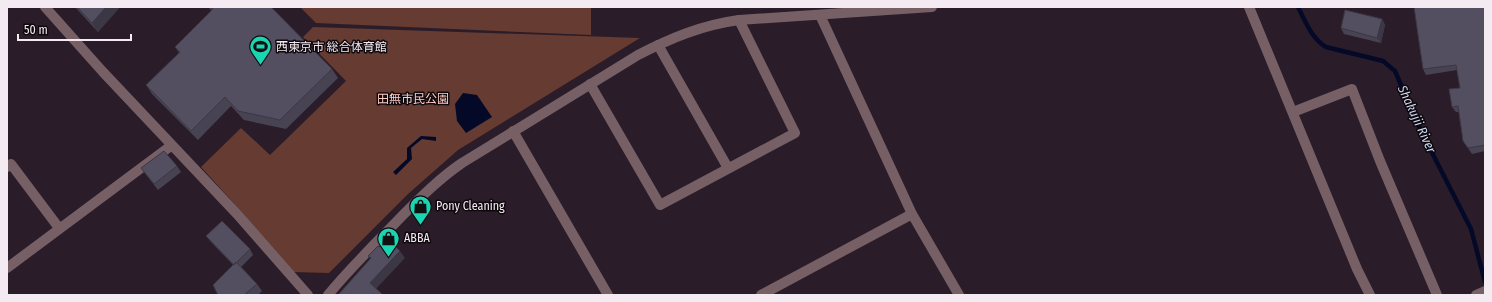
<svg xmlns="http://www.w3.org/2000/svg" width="1492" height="302" viewBox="0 0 1492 302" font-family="'Fira Sans Condensed','Noto Sans JP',sans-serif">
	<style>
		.green { fill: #653b32 }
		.water { fill: #040928 }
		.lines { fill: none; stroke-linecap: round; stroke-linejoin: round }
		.stream { stroke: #040928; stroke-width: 4.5 }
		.minor { stroke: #766065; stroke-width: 10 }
		.tertiary { stroke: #766065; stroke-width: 10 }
		.wall { fill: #484353 }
		.shaded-wall { fill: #3b3744 }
		.building { fill: #544e61; stroke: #3b3744 }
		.labels { text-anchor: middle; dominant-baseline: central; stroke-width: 3; stroke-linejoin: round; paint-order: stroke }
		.poi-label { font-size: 12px; fill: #f4eaf2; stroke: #0f090e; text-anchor: start }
		.park-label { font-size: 12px; fill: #fecec3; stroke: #0f090e }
		.water-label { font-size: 13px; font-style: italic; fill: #ced9f3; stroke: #0f090e }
	</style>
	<rect width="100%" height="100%" fill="#2b1c29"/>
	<path class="green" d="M300 7H591V35L316 23Z
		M313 27 640 38 458 150 408 194 329 273 292 272 241 211 201 167 241 128 270 155 346 81 303 37Z"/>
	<path class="water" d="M463 93 477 95 492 117 466 133 457 121 455 104Z
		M421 136 436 137V141L422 139 411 148 412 159 396 175 393 172 407 159V148Z"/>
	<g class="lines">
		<path class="stream" d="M1298 7C1305 21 1312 39 1326 47L1383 61 1395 71 1420 129 1471 229 1485 282"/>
		<path class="minor" d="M45 7 103 72 237 214 308 295
			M1249 7 1357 269 1370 295
			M820 15 912 214 959 295
			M658 45 728 168
			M590 84 660 205 795 133 739 20 932 7
			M1293 112 1352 89 1380 161 1437 295
			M513 131 608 295
			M7 167 11 164 59 228
			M7 268 172 145
			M761 295 912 214
			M1476 295 1485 291"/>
		<path class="tertiary" d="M328 295C351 267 377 242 402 216 421 197 440 178 462 163L638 55C671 38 702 25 739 20"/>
	</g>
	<path class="wall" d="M75 7H120L98 32Z
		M208 7H271L332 69 338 78 286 129 244 120 231 106 198 140 152 94 146 85 179 53 175 47 212 11Z
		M1485 7V151L1472 154 1463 141 1459 112H1456L1452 107 1460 88 1457 70 1426 75 1423 69Z
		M1382 19 1385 25 1381 43 1344 34 1341 28Z
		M177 166 181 172 158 190 141 168Z
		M206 236 250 249 253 255 241 267 257 284 262 291 258 295H218L233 265 210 241Z"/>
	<path class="shaded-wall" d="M106 7H120L98 32 92 23Z
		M1382 19 1385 25 1381 43 1377 38Z
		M400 251 405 258 375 290 370 283Z"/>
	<path class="building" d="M77 7H106L92 23Z
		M211 7H271L332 69 280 120 238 111 225 97 191 131 146 85 180 52 175 47 213 9Z
		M1414 7H1485V145L1468 148 1463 141 1458 106 1452 107 1449 89 1460 88 1456 65 1423 69Z
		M1345 10 1382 19 1377 38 1341 28Z
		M164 151 177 166 154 184 141 168Z
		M222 221 250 249 234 265 206 236Z
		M387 239 400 251 370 283 383 295H338L371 258 368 256 378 246 380 247Z
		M236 262 257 284 244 295H218L213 285Z"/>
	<defs>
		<symbol id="stadium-pin" viewBox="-11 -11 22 30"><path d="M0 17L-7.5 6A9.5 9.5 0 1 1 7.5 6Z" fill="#19d5b2" stroke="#0f090e"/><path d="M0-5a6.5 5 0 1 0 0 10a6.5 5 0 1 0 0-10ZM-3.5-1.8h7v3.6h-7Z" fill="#111"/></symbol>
		<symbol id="shop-pin" viewBox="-11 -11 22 30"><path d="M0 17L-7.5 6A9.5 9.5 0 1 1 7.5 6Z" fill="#19d5b2" stroke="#0f090e"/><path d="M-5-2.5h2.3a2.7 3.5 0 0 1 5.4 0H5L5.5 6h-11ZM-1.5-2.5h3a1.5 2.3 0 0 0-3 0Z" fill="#111"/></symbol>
	</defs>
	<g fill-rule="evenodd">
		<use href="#stadium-pin" x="248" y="34" width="25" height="34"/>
		<use href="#shop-pin" x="408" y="194" width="25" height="34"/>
		<use href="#shop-pin" x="376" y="226" width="25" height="34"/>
	</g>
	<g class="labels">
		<g class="poi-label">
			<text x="276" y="47">西東京市 総合体育館</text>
			<text x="436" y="206">Pony Cleaning</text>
			<text x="404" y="238">ABBA</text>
		</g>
		<g class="park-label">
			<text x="413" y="99">田無市民公園</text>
		</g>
		<g class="water-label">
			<text transform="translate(1417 119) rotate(65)">Shakujii River</text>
		</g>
	</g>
	<rect width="1492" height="302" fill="none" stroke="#f4eaf2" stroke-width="16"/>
	<path d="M18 34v6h113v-6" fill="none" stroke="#f4eaf2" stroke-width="2"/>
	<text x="24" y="34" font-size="12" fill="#f4eaf2" stroke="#0f090e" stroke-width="3" paint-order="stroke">50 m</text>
</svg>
